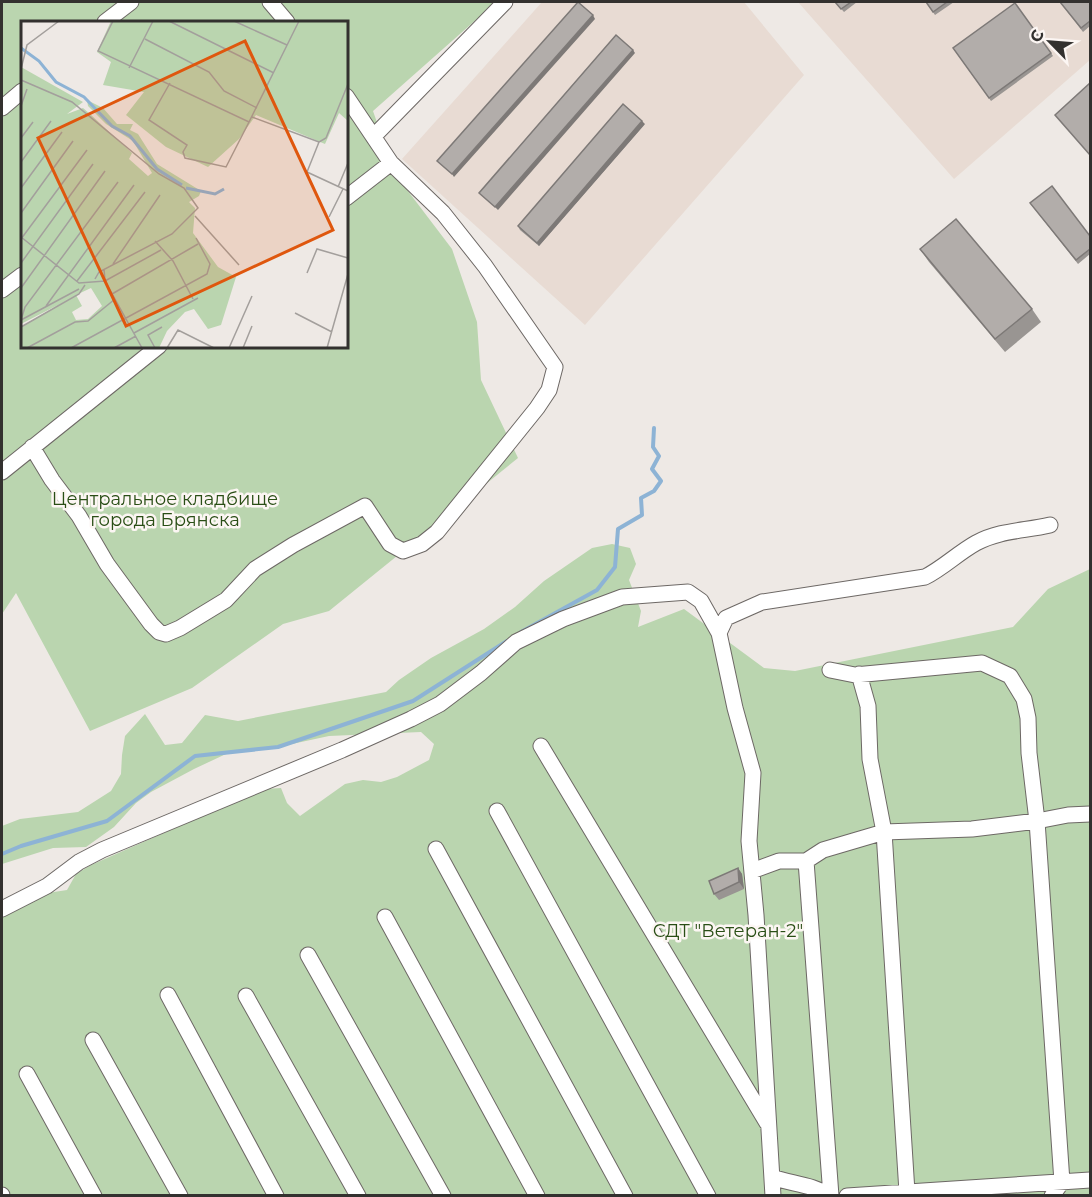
<svg xmlns="http://www.w3.org/2000/svg" width="1092" height="1197" viewBox="0 0 1092 1197" font-family="Montserrat,sans-serif">
	<style>
		.built { fill: #e8dbd3 }
		.green { fill: #bad5af; fill-rule: evenodd }
		.lines { fill: none; stroke-linecap: round; stroke-linejoin: round }
		.stream { stroke: #8db3d5; stroke-width: 4 }
		.minor-casing { stroke: #6d6865; stroke-width: 17 }
		.minor { stroke: #fff; stroke-width: 15 }
		.wall { fill: #999592 }
		.shaded-wall { fill: #7d7977 }
		.building { fill: #b2adaa; stroke: #7d7977; stroke-width: 1.5 }
		.labels { text-anchor: middle; dominant-baseline: central; stroke-width: 5; stroke-linejoin: round; paint-order: stroke }
		.park-label { font-size: 18px; fill: #294e15; stroke: #fcf6f3 }
		.inset-river { fill: none; stroke: #8db3d5; stroke-width: 3 }
		.inset-road { fill: none; stroke: #a39f9c; stroke-width: 1.5 }
		.view { fill: #df570e; fill-opacity: 0.15; stroke: #df570e; stroke-width: 3 }
		.inset-edge { fill: none; stroke: #33312f; stroke-width: 3 }
	</style>
	<rect width="100%" height="100%" fill="#eee9e5"/>
	<path class="built" d="M542 2H744L804 75 585 325 402 159Z
		M798 2H1090V60L954 179Z"/>
	<path class="green" d="M2 2H496L373 111 395 174 452 249 477 322 481 380 518 458 329 611 283 624 192 688 90 731 16 593 2 614ZM22 22H346V346H22Z
		M612 544 630 548 636 564 629 580 641 611 638 627 684 609 764 668 795 671 1013 627 1048 589 1090 569V1195H2V900L67 890 76 874 91 865 264 789 281 788 287 803 300 816 345 784 363 780 381 782 397 777 429 760 434 744 421 732 329 736 278 747 226 754 194 769 151 792 136 803 114 827 86 847 53 848 2 864V826L20 819 78 812 111 791 121 774 122 755 125 736 145 714 165 745 182 743 205 715 238 721 386 692 399 680 431 658 484 629 515 607 544 581 592 548Z"/>
	<g class="lines">
		<path class="stream" d="M521 632 597 590 615 567 618 529 642 515 641 498 654 491 661 481 652 469 659 456 653 447 654 428
			M2 854 21 846 107 821 195 756 278 747 413 701 507 641"/>
		<defs>
			<path id="minor" d="M270 2 287 22
				M105 22 131 2
				M346 96 391 163 346 198
				M2 108 22 91
				M374 136 505 2
				M2 290 22 275
				M32 447 52 480 79 516 107 564 151 624 159 632 166 634 180 628 226 600 255 569 293 545 365 506 390 544 403 551 422 544 437 532 537 408 549 390 555 367 485 266 443 213 391 163
				M2 472 159 346
				M719 633 726 618 762 602 925 577C943 568 958 553 976 543 1000 530 1025 531 1050 525
				M830 670 855 675 982 663 1010 676 1024 699 1028 718 1029 753 1037 821 1062 1182 1052 1196
				M859 674 868 706 870 759 884 832 907 1192
				M541 746 767 1123
				M497 811 708 1196
				M436 849 625 1196
				M806 861 831 1196
				M752 871 779 861H806L823 850 884 832 972 829 1037 821 1068 815 1090 814
				M2 909 47 886 79 862 102 850 342 750 411 719 440 704 481 673 516 642 563 619 622 597 688 592 701 601 719 633 735 708 753 773 749 841 756 915 773 1196
				M385 917 537 1196
				M308 955 443 1196
				M168 995 276 1196
				M246 996 358 1196
				M93 1040 180 1196
				M27 1074 94 1196
				M772 1177C791 1184 812 1184 830 1196
				M2 1195V1196
				M847 1196 1090 1180"/>
		</defs>
		<use href="#minor" class="minor-casing"/>
		<use href="#minor" class="minor"/>
	</g>
	<path class="wall" d="M835 2H857L844 12Z
		M926 2H954L935 15Z
		M1060 2H1090V26L1083 32Z
		M953 48 1051 53 1053 56 991 101Z
		M645 124 539 246 520 230 518 226Z
		M1030 203 1090 236V254L1078 264Z
		M920 249 1032 309 1041 322 1005 352 929 262Z
		M738 868 742 874 744 889 719 900 714 894Z"/>
	<path class="shaded-wall" d="M593 15 595 19 454 177 452 174Z
		M633 50 635 53 498 210 495 207Z
		M642 121 645 124 539 246 537 243Z
		M738 868 742 874 744 889 739 882Z"/>
	<path class="building" d="M578 2 593 15 452 174 437 161Z
		M835 2H851L841 9Z
		M926 2H947L933 12Z
		M1060 2H1090V21L1081 28Z
		M1015 3 1051 53 989 98 953 48Z
		M616 35 633 50 495 207 479 193Z
		M1090 83V155L1055 115Z
		M623 104 642 121 537 243 518 226Z
		M1052 186 1090 236V249L1076 260 1030 203Z
		M956 219 1032 309 995 339 920 249Z
		M738 868 739 882 714 894 709 881Z"/>
	<g class="labels">
		<g class="park-label">
			<text x="165" y="499">Центральное кладбище<tspan x="165" dy="21">города Брянска</tspan></text>
			<text x="728" y="931">СДТ "Ветеран-2"</text>
		</g>
	</g>
	<g transform="translate(21 21)">
		<rect width="327" height="327" fill="#eee9e5"/>
		<path d="M90 0H327V100L318 92 304 123 235 94 218 118 187 146 145 126 105 94 123 71 82 64 90 41 76 31ZM0 46 62 81 46 93 62 87 69 93 111 132 108 138 127 155 131 152 112 120 85 103 67 85 66 79 82 87 96 103H112L109 109 117 113 136 143 180 170 178 175 168 181 174 187 172 212 197 246 215 256 200 304 187 308 173 288 164 291 146 310 138 327H0V306L37 284 0 303ZM70 267 81 285 67 298 55 299 51 291 61 285 55 274Z" fill="#bad5af" fill-rule="evenodd"/>
		<path class="inset-river" d="M0 27 18 40 35 61 63 76 91 105 109 115 136 148 161 164M165 167 194 173 203 168"/>
		<path class="inset-road" d="M92 0 77 30 228 101 278 0M148 0 253 52M213 0 266 24M124 18 188 51 203 70 236 87M108 47 132 0M0 48 6 24 38 0M0 59 51 81 138 153 163 167 177 187 151 213 78 251 74 258M149 62 128 99 166 124 162 131 164 137 205 146 228 101M327 63 305 117 298 121 286 151 327 170M0 85 6 68M231 96 298 121M0 117 12 101M0 141 30 100M317 166 327 142M0 167 41 111M0 192 52 120M174 195 218 244M308 196 322 168M0 216 58 262 84 260 121 327M0 218 66 129M134 220 152 240 172 278M0 242 72 143M92 243 139 174M83 248 84 260 140 229M286 252 296 228 327 237M56 260 124 171M0 267 84 150M91 273 177 223M25 285 113 164M274 292 311 311M0 299 4 286 97 161M0 299 58 268M0 306 58 273 64 264M113 312 177 277M6 327 54 301 67 300 94 278M50 327 186 253 189 243 175 217M93 327 115 315M134 327 127 314 141 306M146 327 157 309 193 327M208 327 231 275M222 327 231 305M306 327 327 253"/>
		<path class="view" d="M224 20 312 209 105 305 17 117Z"/>
		<rect width="327" height="327" class="inset-edge"/>
	</g>
	<rect width="1092" height="1197" fill="none" stroke="#33312f" stroke-width="6"/>
	<g transform="translate(1050 42) rotate(295)" stroke="#fcf6f3" stroke-width="4.5" paint-order="stroke">
	<path d="M0-4.5L10 22L0 15L-10 22Z" fill="#33312f"/>
	<text y="-9" font-size="16" font-weight="bold" text-anchor="middle" fill="#33312f">С</text>
	</g>
</svg>
